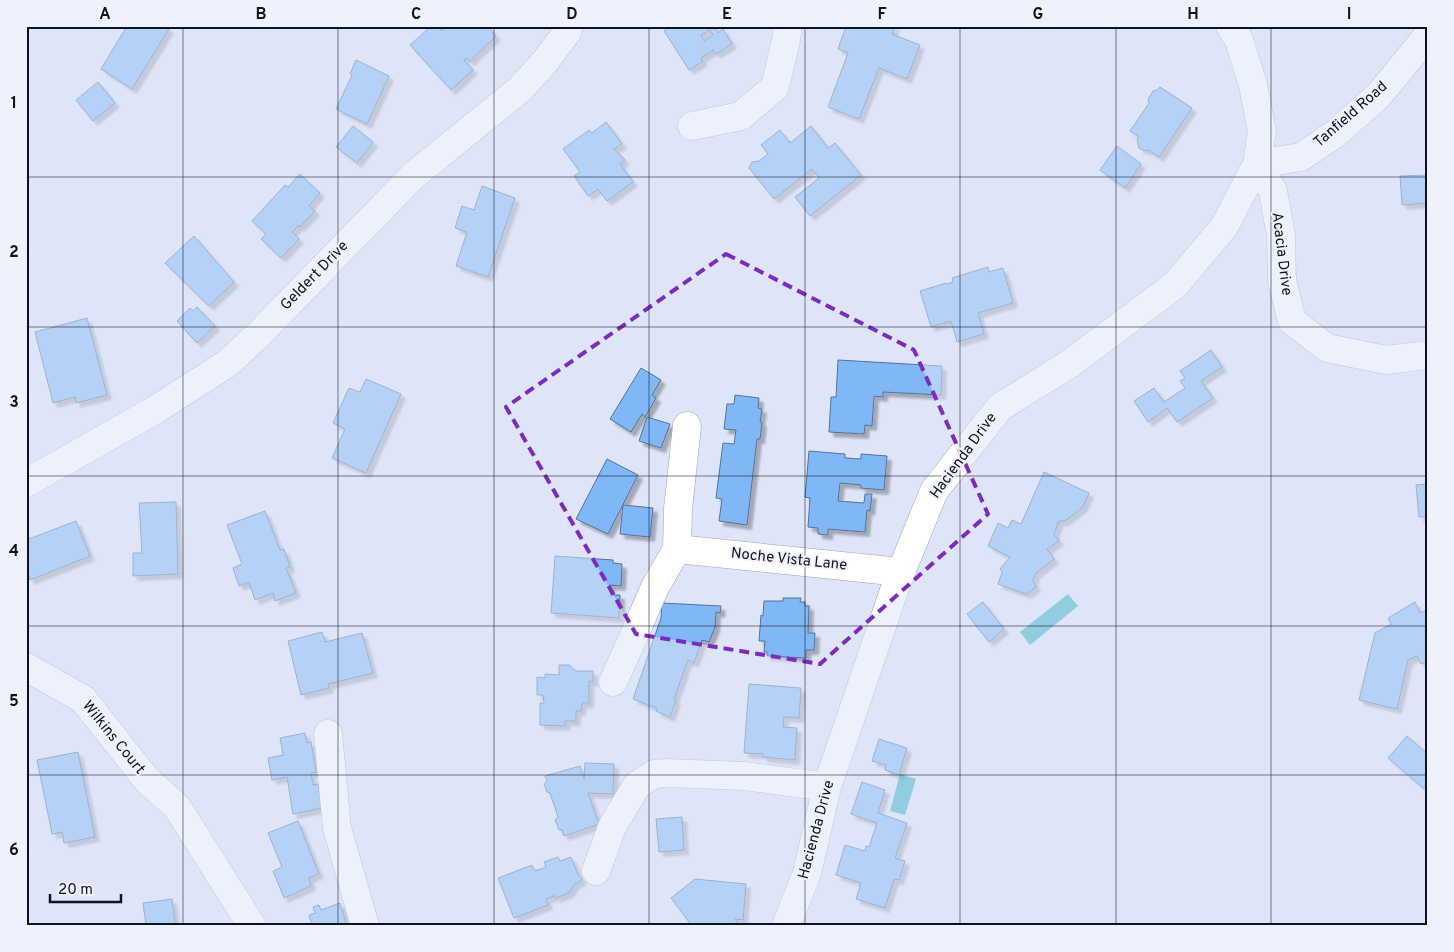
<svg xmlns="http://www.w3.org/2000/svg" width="1454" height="952" viewBox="0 0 1454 952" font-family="Overpass,sans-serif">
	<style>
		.water { fill: #33aec4 }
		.building { fill: #80b8f7; stroke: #537295; fill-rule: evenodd; filter: url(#shadow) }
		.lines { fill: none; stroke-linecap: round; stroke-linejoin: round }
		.minor-casing { stroke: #94a0cc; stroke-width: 29 }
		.minor { stroke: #fff; stroke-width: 28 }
		.marked { fill: none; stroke: #7b2cbf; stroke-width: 4; stroke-dasharray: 10 6; stroke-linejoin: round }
		.grid { fill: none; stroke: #0e1222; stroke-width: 1; stroke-opacity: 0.55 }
		.labels { text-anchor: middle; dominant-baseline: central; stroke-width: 4; stroke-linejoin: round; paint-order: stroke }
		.street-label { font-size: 15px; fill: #0e1222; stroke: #eff2fc }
		.neatline { fill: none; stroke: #0e1222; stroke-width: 2 }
		.grid-label { font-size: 16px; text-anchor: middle; font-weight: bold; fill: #0e1222 }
	</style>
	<defs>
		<filter id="shadow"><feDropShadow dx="4.5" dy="4.5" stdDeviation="1" flood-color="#0004"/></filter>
	</defs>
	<rect width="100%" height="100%" fill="#dfe5f8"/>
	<path class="water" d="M1068 594 1078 606 1030 645 1020 632Z
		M900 774 916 779 905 815 890 811Z"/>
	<path class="building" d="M127 26H165L169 29 132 89 101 69Z
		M431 26H438L442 31 443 29 441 26H487L496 36 470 61 467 58 464 60 473 70 451 90 410 45Z
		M671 26H716L715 27 718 33 723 29 732 44 716 54 713 50 701 58 703 61 689 70 664 31ZM710 30 713 35 704 41 701 35Z
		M846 26H895L892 34 920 45 907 79 879 68 859 119 828 107 848 53 838 49Z
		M356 60 389 76 367 124 336 109 352 75 350 74Z
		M98 82 115 103 93 121 76 100Z
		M1160 87 1192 108 1159 157 1148 150 1145 151 1139 148 1137 140 1139 137 1130 131 1149 103 1148 99 1153 91 1157 90Z
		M606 122 622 144 614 149 625 160 620 164 633 182 607 201 598 189 588 196 574 176 580 172 563 149 589 130 592 133Z
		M353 126 373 142 357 163 336 147Z
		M811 126 828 148 835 143 861 175 810 216 795 197 819 178 812 169 774 199 749 168 752 162 759 161 768 154 761 145 780 130 790 143Z
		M1117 146 1141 164 1125 188 1100 170Z
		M300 174 320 193 309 206 315 211 300 227 299 225 292 232 299 239 281 258 261 239 266 234 252 221 285 185 288 187Z
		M1428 175V203L1402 205 1400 176Z
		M482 186 515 198 488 277 456 266 467 232 455 228 462 206 474 210Z
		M194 236 234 282 209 306 165 263Z
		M988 267 989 272 1003 268 1013 303 978 313 984 334 957 342 951 321 931 327 920 291 946 283 947 284 953 282 952 278Z
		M197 307 215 326 197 343 177 321 190 308 193 311Z
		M87 318 107 395 76 403 75 397 53 403 35 332Z
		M1211 350 1222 367 1201 381 1213 398 1177 422 1167 408 1148 422 1134 401 1154 388 1164 402 1185 388 1180 381 1185 378 1180 371Z
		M838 360 942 366 941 395 883 392V397L874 396 872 426 865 425 864 434 829 432 831 397H836Z
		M641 368 661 380 652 395 656 398 645 417 642 414 631 432 610 419Z
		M366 379 401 394 366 473 332 458 345 429 333 423 349 388 360 392Z
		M735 395 759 398 758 408 762 409 760 422 762 423 760 439H757L747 525 719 521 722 499 716 498 723 443 734 444 736 430 724 429 727 404H734Z
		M647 417 670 424 661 448 639 441Z
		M809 451 845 454V458L861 459V454L887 456 884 490 861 488V485L840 483 838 501 864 503 865 494H872L870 511 867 510 865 532 828 529V535L818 534V528L808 527 810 498 805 497Z
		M607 459 638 475 608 534 576 519Z
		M1044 472 1089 493 1083 507 1065 521H1059L1054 534 1059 541 1047 549 1054 559 1035 574 1033 581 1036 587 1026 594 998 584 1002 572 1000 569 1010 557 988 546 998 523 1008 528 1012 520 1021 524Z
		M1428 484V516L1419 517 1416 485Z
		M176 502 178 574 133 576V553H142L139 503Z
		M623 505 653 508 650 537 620 534Z
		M265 511 280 550 284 549 290 567 286 568 296 593 275 601 273 593 255 600 249 582 239 586 233 568 242 564 227 525Z
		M76 521 90 556 30 580 28 573 26 574V540Z
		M555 556 613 560V563L622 564 621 586 610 585V595H620L619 618 551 613Z
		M783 598H801L800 602H805V606H809L808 633H815L814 650H806V658L767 656V652H764L765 641H759L761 615 763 616 764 601H783Z
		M983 602 1004 629 989 642 967 614Z
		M1415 602 1420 613 1428 609V661L1421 664 1417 656 1408 660 1397 709 1359 700 1375 633 1391 624 1388 618Z
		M662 603 721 606 720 613 716 612 715 627 709 642 702 640 694 663 688 660 674 699 676 700 670 717 656 711 657 708 633 699 661 618Z
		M322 632 325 642 362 633 373 673 328 684 329 688 301 695 288 641Z
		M559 665H570L575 671H593V682L589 681V703H582L581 711H576V721H565V726L540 725V703H544L543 695H537V677L545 678V674L559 675Z
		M749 684 801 688 799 718 784 717 783 727 797 728 795 760 763 757V754L744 753Z
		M305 733 307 743 311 742 316 772 311 773 313 785 318 784 322 808 293 814 287 777 272 780 268 758 283 755 280 738Z
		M1407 736 1428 754V789L1425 786 1423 788 1388 758Z
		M879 739 907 748 899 775 885 770 886 765 872 761Z
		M78 752 95 837 64 843 62 832 52 834 37 760Z
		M585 763 614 764 613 794 588 793 599 824 564 836 562 830H559L555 820 558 817 550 793 547 792 544 784 547 781 545 776 580 766 584 779Z
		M862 782 885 790 878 813 907 823 895 858 905 861 899 880 894 879 885 908 856 899 861 883 836 875 845 845 865 851 866 846 869 847 877 823 851 814Z
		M682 817 684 850 659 852 656 819Z
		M298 821 319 874 309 878 311 886 284 898 273 871 282 867 268 833Z
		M558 857 560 861 571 857 578 875H579L582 880 575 884 569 893 556 898 553 894 554 896 546 899 548 905 514 918 498 878 532 865 535 871 546 867 544 862Z
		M695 879 746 884 743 920 735 919 740 926H692L671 898Z
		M172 899 175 923 180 926H146L143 903Z
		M340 903 347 926H312L309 915 315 913 313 907 319 905 321 910Z"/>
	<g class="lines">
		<defs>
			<path id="minor" d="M1428 35 1379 95 1335 134 1301 157 1257 164 1273 191 1281 236 1282 281 1292 321 1327 348 1386 360 1428 355
				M692 126 741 116 775 87 786 40 788 26
				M26 483 155 410 228 363 260 333 414 175 519 90 544 63 567 32 569 26
				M677 549 901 572
				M26 667 83 699 147 780 177 807 252 926
				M613 682 633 638 655 587 677 549 678 509 687 426
				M328 734 337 828 365 926
				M596 871 612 827 637 785 654 774 667 773 744 776 827 787
				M786 926 807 873 827 787 897 582 934 491 1000 407 1068 365 1175 285 1224 227 1257 164 1262 131 1253 85 1239 40 1230 26"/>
		</defs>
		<use href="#minor" class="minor-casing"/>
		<use href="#minor" class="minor"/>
	</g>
	<path d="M0 0H1454V952H0ZM726 254 914 350 988 514 820 664 636 634 506 407Z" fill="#dfe5f8" fill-opacity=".55" fill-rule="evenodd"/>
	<path class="marked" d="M726 254 914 350 988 514 820 664 636 634 506 407Z"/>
	<path class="grid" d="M183 26V926M338 26V926M494 26V926M649 26V926M805 26V926M960 26V926M1116 26V926M1271 26V926M26 177H1428M26 327H1428M26 476H1428M26 626H1428M26 775H1428"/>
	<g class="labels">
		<g class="street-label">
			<text transform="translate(1351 115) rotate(-41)">Tanfield Road</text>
			<text transform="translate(1281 254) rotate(83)">Acacia Drive</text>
			<text transform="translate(315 276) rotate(-46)">Geldert Drive</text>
			<text transform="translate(964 456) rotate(-54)">Hacienda Drive</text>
			<text transform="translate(789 560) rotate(6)">Noche Vista Lane</text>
			<text transform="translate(113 738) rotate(51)">Wilkins Court</text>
			<text transform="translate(817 830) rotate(-75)">Hacienda Drive</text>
		</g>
	</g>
	<rect width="1454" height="952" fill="none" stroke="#eff2fc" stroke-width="55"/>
	<path d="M50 894v8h71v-8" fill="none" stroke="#0e1222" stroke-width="2.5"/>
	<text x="58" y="894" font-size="15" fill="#0e1222" stroke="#eff2fc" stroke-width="4" paint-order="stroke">20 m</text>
	<rect x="28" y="28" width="1398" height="896" class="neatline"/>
	<g class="grid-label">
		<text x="105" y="19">A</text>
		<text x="261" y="19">B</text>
		<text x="416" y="19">C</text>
		<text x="572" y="19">D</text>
		<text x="727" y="19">E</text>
		<text x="882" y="19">F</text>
		<text x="1038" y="19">G</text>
		<text x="1193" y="19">H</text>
		<text x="1349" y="19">I</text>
		<text x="14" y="108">1</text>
		<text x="14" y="257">2</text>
		<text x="14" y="407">3</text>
		<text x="14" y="556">4</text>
		<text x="14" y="706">5</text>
		<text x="14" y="855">6</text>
	</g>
</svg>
